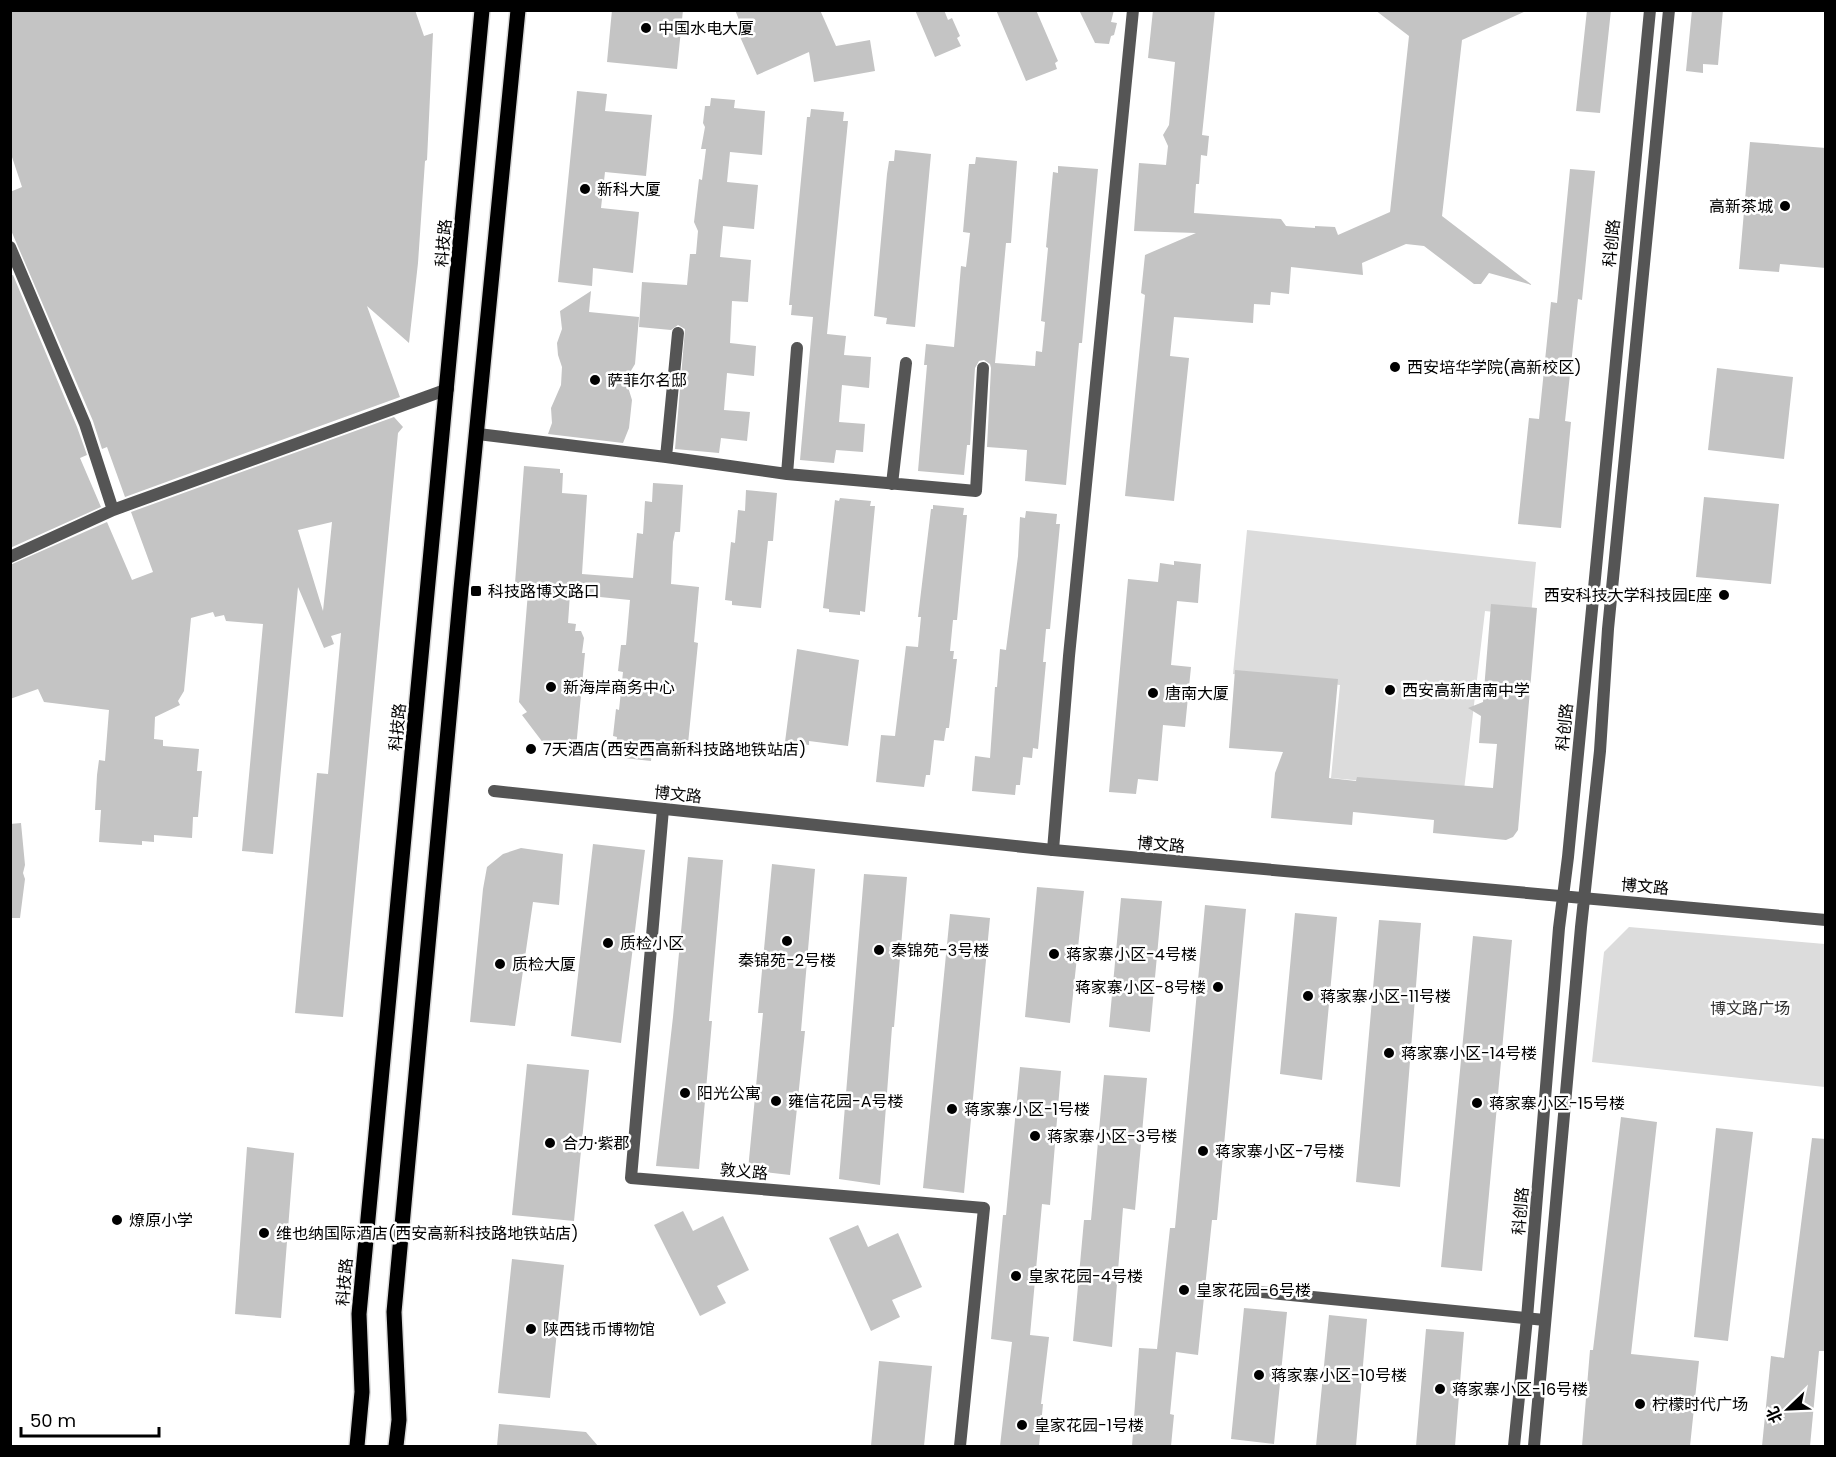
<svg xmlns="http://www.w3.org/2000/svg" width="1836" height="1457" font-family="Poppins,'Noto Sans SC',sans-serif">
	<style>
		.green { fill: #dcdcdc }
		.building { fill: #c4c4c4; fill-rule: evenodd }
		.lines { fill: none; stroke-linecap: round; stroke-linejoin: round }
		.primary-casing { stroke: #dbdbdb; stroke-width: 18 }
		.minor { stroke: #555; stroke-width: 12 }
		.tertiary { stroke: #555; stroke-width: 12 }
		.primary { stroke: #000; stroke-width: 15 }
		.poi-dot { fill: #000; stroke: #fff; stroke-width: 2 }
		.labels { text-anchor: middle; stroke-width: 5; stroke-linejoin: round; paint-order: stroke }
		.poi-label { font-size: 16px; fill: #000; stroke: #fff; text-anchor: start }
		.street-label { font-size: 16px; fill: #000; stroke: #fff }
		.park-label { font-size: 16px; fill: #333; stroke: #fff }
	</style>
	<rect width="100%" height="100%" fill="#fff"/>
	<path class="green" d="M1247 530 1536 562 1531 616 1485 611 1464 790 1331 778 1340 685 1233 674Z
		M1629 927 1825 944V1087L1592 1062 1604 952Z"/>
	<path class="building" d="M10 10H415L424 36 433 33 427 160 425 161 418 263 409 343 367 306 400 397 125 497 107 447 102 449 93 421 10 228V192L22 187 10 151Z
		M612 10H683L677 69 607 62Z
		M735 10H820L836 46 870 40 875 71 814 82 809 52 757 75 737 30 742 27Z
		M915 10H944L948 20 952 18 960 36 957 38 961 46 935 57Z
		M996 10H1036L1058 61 1055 63 1057 69 1026 81Z
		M1079 10H1114L1111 22 1117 23 1114 35 1111 36 1109 44 1095 43Z
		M1153 10H1215L1202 135 1209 136 1207 156 1201 155 1199 184H1196L1194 213 1281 219 1286 226 1315 228V226L1335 227 1338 235 1390 212 1409 36 1375 10H1528L1462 40 1442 216 1532 285 1489 273 1481 284H1474L1424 246 1406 244 1362 263 1363 275 1291 267 1289 294 1271 292 1270 305 1254 304 1253 323 1174 317 1170 356 1189 358 1174 501 1125 496 1145 295 1141 293 1145 255 1196 233 1134 231 1139 163 1166 165 1168 146 1163 135 1169 125 1175 62 1148 58Z
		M1587 10H1611L1600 113 1576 111Z
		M1692 10H1723L1718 65 1703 64V73L1686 71Z
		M577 91 607 94 605 111 652 115 646 176 605 172 601 208 639 212 633 273 593 268 592 286 558 282Z
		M711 98 735 100 734 108 765 111 762 155 730 152 727 182 758 185 754 229 723 226 720 257 751 260 748 302 732 301 730 343 756 346 754 376 727 373 724 410 750 412 747 441 721 438 719 453 675 449 685 329 678 325 671 330 639 327 642 282 687 285 690 254H696L698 231 694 222 699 179 702 180 706 149H701L705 127 703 123 705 106H710Z
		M811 109 844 112 843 121H848L827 334 846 336 844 355 871 357 869 388 842 385 839 422 865 424 863 452 836 450 834 463 800 460 813 317 791 315 792 305H789L807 117H810Z
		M1750 142 1826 148V268L1780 264 1779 272 1739 269Z
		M895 150 931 154 915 327 886 324 887 318 874 316 887 174 889 161H894Z
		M976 157 1017 161 1011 243H1006L995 363 1035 366 1036 351 1042 352 1045 322 1041 321 1048 248 1046 247 1053 172 1058 173V166L1098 169 1082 343H1079L1066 485 1025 481 1027 450 987 447 991 368 990 364 984 360 979 361 975 368 970 445H967L964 475 918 471 927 365H924L926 344 954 347 961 266 966 267 970 233 963 232 969 164H975Z
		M1570 169 1595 171 1582 300 1578 299 1565 421 1571 422 1561 528 1518 524 1529 418 1539 419 1551 302 1557 303Z
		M13 275 77 427 87 455 80 458 101 507 10 548V276Z
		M591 291 589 312 639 317 635 364 629 374 628 387 632 400 629 428 623 443 548 434 552 423 551 408 561 385 562 367 558 355 557 343 562 329 560 311Z
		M1717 368 1793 377 1784 459 1708 450Z
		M394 417 403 427 398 433 343 1017 295 1013 317 773 328 774 341 633 331 636 334 644 324 648 298 587 273 854 242 851 263 624 226 621 224 615 215 617 213 612 191 618 184 691 178 701 180 705 155 717 154 739 163 740V746L199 749 197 771H202L198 817H193L192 838 154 835V842L142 841V845L99 842 101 810H95L97 775 99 760 105 761 109 710 44 702 38 689 10 699V565L107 522 132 580 153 572 131 512ZM332 522 323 611 298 530Z
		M524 466 560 469V473H563L562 493 587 495 582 574 633 578 637 533 643 534 645 501 652 502 653 483 683 485 680 532H675L673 542 671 584 699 587 694 642 698 643 687 754 652 750 651 761 615 757 617 737 613 736 616 709 619 710 623 672 618 671 621 645H626L630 600 570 594 568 623 576 624 575 631H581L584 638 582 653H585L576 748 544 744 522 715 527 712 519 702 528 592 519 591 520 583H515Z
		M746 490 777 493 773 541H768L761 608 732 605V601L725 600 731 542 735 543 738 510 745 511Z
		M1704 497 1779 504 1771 584 1696 577Z
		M840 498 871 501 870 506H875L865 612 860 611V615L829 612V609L823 608 835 500 839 501Z
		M933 505 964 508 963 515H967L957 620H953L950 651H954L953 659H957L949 728H946L944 741 934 740 930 775H926L924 787 876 782 881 735 895 736 906 646 918 647 921 617H918L931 509H933Z
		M1026 511 1057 514 1056 524H1060L1050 629H1046L1043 662H1046L1038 749 1033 748 1032 758 1023 757 1020 785H1016L1015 795 972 791 975 756 990 758 995 687H997L1000 649 1006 650 1018 556 1020 517 1025 518Z
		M1174 561 1201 564 1198 603 1177 601 1171 665 1191 667 1185 727 1163 725 1158 781 1138 779 1136 794 1109 792 1128 579 1158 582 1160 563 1174 565Z
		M1491 604 1537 608 1518 830 1513 837 1506 840 1433 833 1434 820 1353 812 1352 825 1271 818 1275 773 1283 752 1229 748 1235 670 1338 679 1329 778 1356 781 1357 777 1493 788 1497 744 1479 743 1481 716 1468 708 1483 702Z
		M797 649 859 660 848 746 809 741V745L785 742Z
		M21 823 25 865 23 873 25 879 20 918H10V824Z
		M593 844 645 850 621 1043 571 1036Z
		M521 848 563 854 559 905 533 902 515 1026 470 1022 483 889 487 867 503 854Z
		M688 857 723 860 709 1021H712L699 1169 656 1166 673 1017Z
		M772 864 815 869 801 1031H805L790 1175 748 1170 763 1013H758Z
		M864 874 907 877 894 1027H892L880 1185 839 1179Z
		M1037 887 1084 891 1070 1023 1025 1017Z
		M1121 898 1162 901 1150 1032 1109 1027Z
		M1205 905 1246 909 1217 1220H1212L1198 1355 1176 1352 1170 1414 1174 1415 1171 1446H1132L1139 1348 1157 1349 1170 1228H1175Z
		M1295 913 1337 917 1322 1080 1280 1074Z
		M950 914 990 918 964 1193 923 1188Z
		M1379 920 1421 923 1400 1187 1356 1182Z
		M1473 936 1512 940 1482 1271 1441 1267Z
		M527 1064 589 1070 574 1221 512 1215Z
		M1020 1067 1061 1071 1050 1205 1042 1204 1030 1335 1049 1337 1041 1404H1043L1039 1446H1000L1012 1342 991 1339 1003 1215H1006Z
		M1104 1075 1147 1078 1135 1210 1123 1208 1112 1347 1073 1341 1084 1220H1091Z
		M1621 1117 1657 1122 1631 1354 1699 1361 1690 1446H1582L1590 1350H1593Z
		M1716 1128 1753 1132 1728 1341 1694 1337Z
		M1812 1138 1826 1139V1351H1819L1810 1446H1762L1771 1356 1784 1358Z
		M247 1147 294 1153 281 1318 235 1314Z
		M683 1211 693 1231 723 1216 749 1270 717 1286 726 1303 700 1316 654 1225Z
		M858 1225 868 1247 898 1233 922 1287 892 1300 900 1317 871 1331 829 1238Z
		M512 1259 564 1265 550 1398 498 1393Z
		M1244 1308 1287 1312 1274 1444 1231 1439Z
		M1329 1315 1367 1319 1356 1446H1316Z
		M1426 1329 1464 1332 1455 1446H1416Z
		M879 1361 932 1366 924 1446H871Z
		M499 1424 586 1432 598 1446H497Z"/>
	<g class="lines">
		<g class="primary-casing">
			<path id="primary" d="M357 1446 362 1392 359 1314 482 10
				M396 1446 399 1420 394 1312 461 589 518 10"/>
		</g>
		<path class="minor" d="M10 247 85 424 113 510
			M478 434 666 457 787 474 976 491 983 368
			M666 457 678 333
			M787 474 797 348
			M892 484 906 363
			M10 557 113 510 448 389
			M663 809 631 1178 984 1208 960 1446
			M1053 850 1069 656 1133 10
			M1231 1289 1545 1320"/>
		<path class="tertiary" d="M494 791 1053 850 1826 920
			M1514 1446 1527 1318 1559 928 1568 857 1650 10
			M1534 1446 1581 927 1600 751 1608 629 1669 10"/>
		<use href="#primary" class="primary"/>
	</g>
	<g class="poi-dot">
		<circle cx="646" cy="28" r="6"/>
		<circle cx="585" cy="189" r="6"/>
		<circle cx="1785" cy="206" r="6"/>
		<circle cx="1395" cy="367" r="6"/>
		<circle cx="595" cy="380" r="6"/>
		<rect x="470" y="585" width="12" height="12" rx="3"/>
		<circle cx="1724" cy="595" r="6"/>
		<circle cx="551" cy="687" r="6"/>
		<circle cx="1390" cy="690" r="6"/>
		<circle cx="1153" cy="693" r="6"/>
		<circle cx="531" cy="749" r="6"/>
		<circle cx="787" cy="941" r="6"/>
		<circle cx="608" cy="943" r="6"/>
		<circle cx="879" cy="950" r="6"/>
		<circle cx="1054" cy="954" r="6"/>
		<circle cx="500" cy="964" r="6"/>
		<circle cx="1218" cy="987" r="6"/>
		<circle cx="1308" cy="996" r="6"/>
		<circle cx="1389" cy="1053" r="6"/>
		<circle cx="685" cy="1093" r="6"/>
		<circle cx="776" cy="1101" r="6"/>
		<circle cx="1477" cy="1103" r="6"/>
		<circle cx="952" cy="1109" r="6"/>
		<circle cx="1035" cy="1136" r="6"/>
		<circle cx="550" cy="1143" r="6"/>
		<circle cx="1203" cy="1151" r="6"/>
		<circle cx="117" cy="1220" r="6"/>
		<circle cx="264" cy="1233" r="6"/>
		<circle cx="1016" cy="1276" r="6"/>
		<circle cx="1184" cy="1290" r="6"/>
		<circle cx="531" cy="1329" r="6"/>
		<circle cx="1259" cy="1375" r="6"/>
		<circle cx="1440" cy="1389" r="6"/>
		<circle cx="1640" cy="1404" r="6"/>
		<circle cx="1022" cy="1425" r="6"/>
	</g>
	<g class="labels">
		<g class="poi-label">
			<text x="658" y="34">中国水电大厦</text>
			<text x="597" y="195">新科大厦</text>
			<text x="1773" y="212" text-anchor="end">高新茶城</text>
			<text x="1407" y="373">西安培华学院(高新校区)</text>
			<text x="607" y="386">萨菲尔名邸</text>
			<text x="488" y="597">科技路博文路口</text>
			<text x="1712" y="601" text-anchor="end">西安科技大学科技园E座</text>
			<text x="563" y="693">新海岸商务中心</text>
			<text x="1402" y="696">西安高新唐南中学</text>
			<text x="1165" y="699">唐南大厦</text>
			<text x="543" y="755">7天酒店(西安西高新科技路地铁站店)</text>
			<text x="620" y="949">质检小区</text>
			<text x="891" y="956">秦锦苑-3号楼</text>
			<text x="1066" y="960">蒋家寨小区-4号楼</text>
			<text x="787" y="966" text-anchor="middle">秦锦苑-2号楼</text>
			<text x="512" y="970">质检大厦</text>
			<text x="1206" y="993" text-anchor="end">蒋家寨小区-8号楼</text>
			<text x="1320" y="1002">蒋家寨小区-11号楼</text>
			<text x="1401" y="1059">蒋家寨小区-14号楼</text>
			<text x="697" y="1099">阳光公寓</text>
			<text x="788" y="1107">雍信花园-A号楼</text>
			<text x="1489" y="1109">蒋家寨小区-15号楼</text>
			<text x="964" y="1115">蒋家寨小区-1号楼</text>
			<text x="1047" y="1142">蒋家寨小区-3号楼</text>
			<text x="562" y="1149">合力·紫郡</text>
			<text x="1215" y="1157">蒋家寨小区-7号楼</text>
			<text x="129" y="1226">燎原小学</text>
			<text x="276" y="1239">维也纳国际酒店(西安高新科技路地铁站店)</text>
			<text x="1028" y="1282">皇家花园-4号楼</text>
			<text x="1196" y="1296">皇家花园-6号楼</text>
			<text x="543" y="1335">陕西钱币博物馆</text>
			<text x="1271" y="1381">蒋家寨小区-10号楼</text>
			<text x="1452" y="1395">蒋家寨小区-16号楼</text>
			<text x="1652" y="1410">柠檬时代广场</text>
			<text x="1034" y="1431">皇家花园-1号楼</text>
		</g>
		<g class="street-label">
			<text transform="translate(443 243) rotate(-85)" y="6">科技路</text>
			<text transform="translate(1611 243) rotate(-84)" y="6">科创路</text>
			<text transform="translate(397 727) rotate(-84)" y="6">科技路</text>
			<text transform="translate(1564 727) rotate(-84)" y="6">科创路</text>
			<text transform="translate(678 794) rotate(6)" y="6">博文路</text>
			<text transform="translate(1161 844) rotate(5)" y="6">博文路</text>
			<text transform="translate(1645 886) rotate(5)" y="6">博文路</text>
			<text transform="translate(744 1171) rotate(5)" y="6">敦义路</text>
			<text transform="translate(1520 1211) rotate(-85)" y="6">科创路</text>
			<text transform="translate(344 1282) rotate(-85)" y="6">科技路</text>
		</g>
		<g class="park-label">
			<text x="1750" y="1014">博文路广场</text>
		</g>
	</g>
	<rect width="1836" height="1457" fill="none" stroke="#000000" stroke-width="24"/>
	<g transform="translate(1788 1409) rotate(247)" stroke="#ffffff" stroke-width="4.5" paint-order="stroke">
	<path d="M0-4.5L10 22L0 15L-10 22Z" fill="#000000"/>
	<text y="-9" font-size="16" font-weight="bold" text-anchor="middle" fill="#000000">北</text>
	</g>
	<path d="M21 1427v9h138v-9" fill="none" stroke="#000000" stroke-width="3"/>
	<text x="30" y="1427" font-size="18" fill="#000000" stroke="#ffffff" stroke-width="4.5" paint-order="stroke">50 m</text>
</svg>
